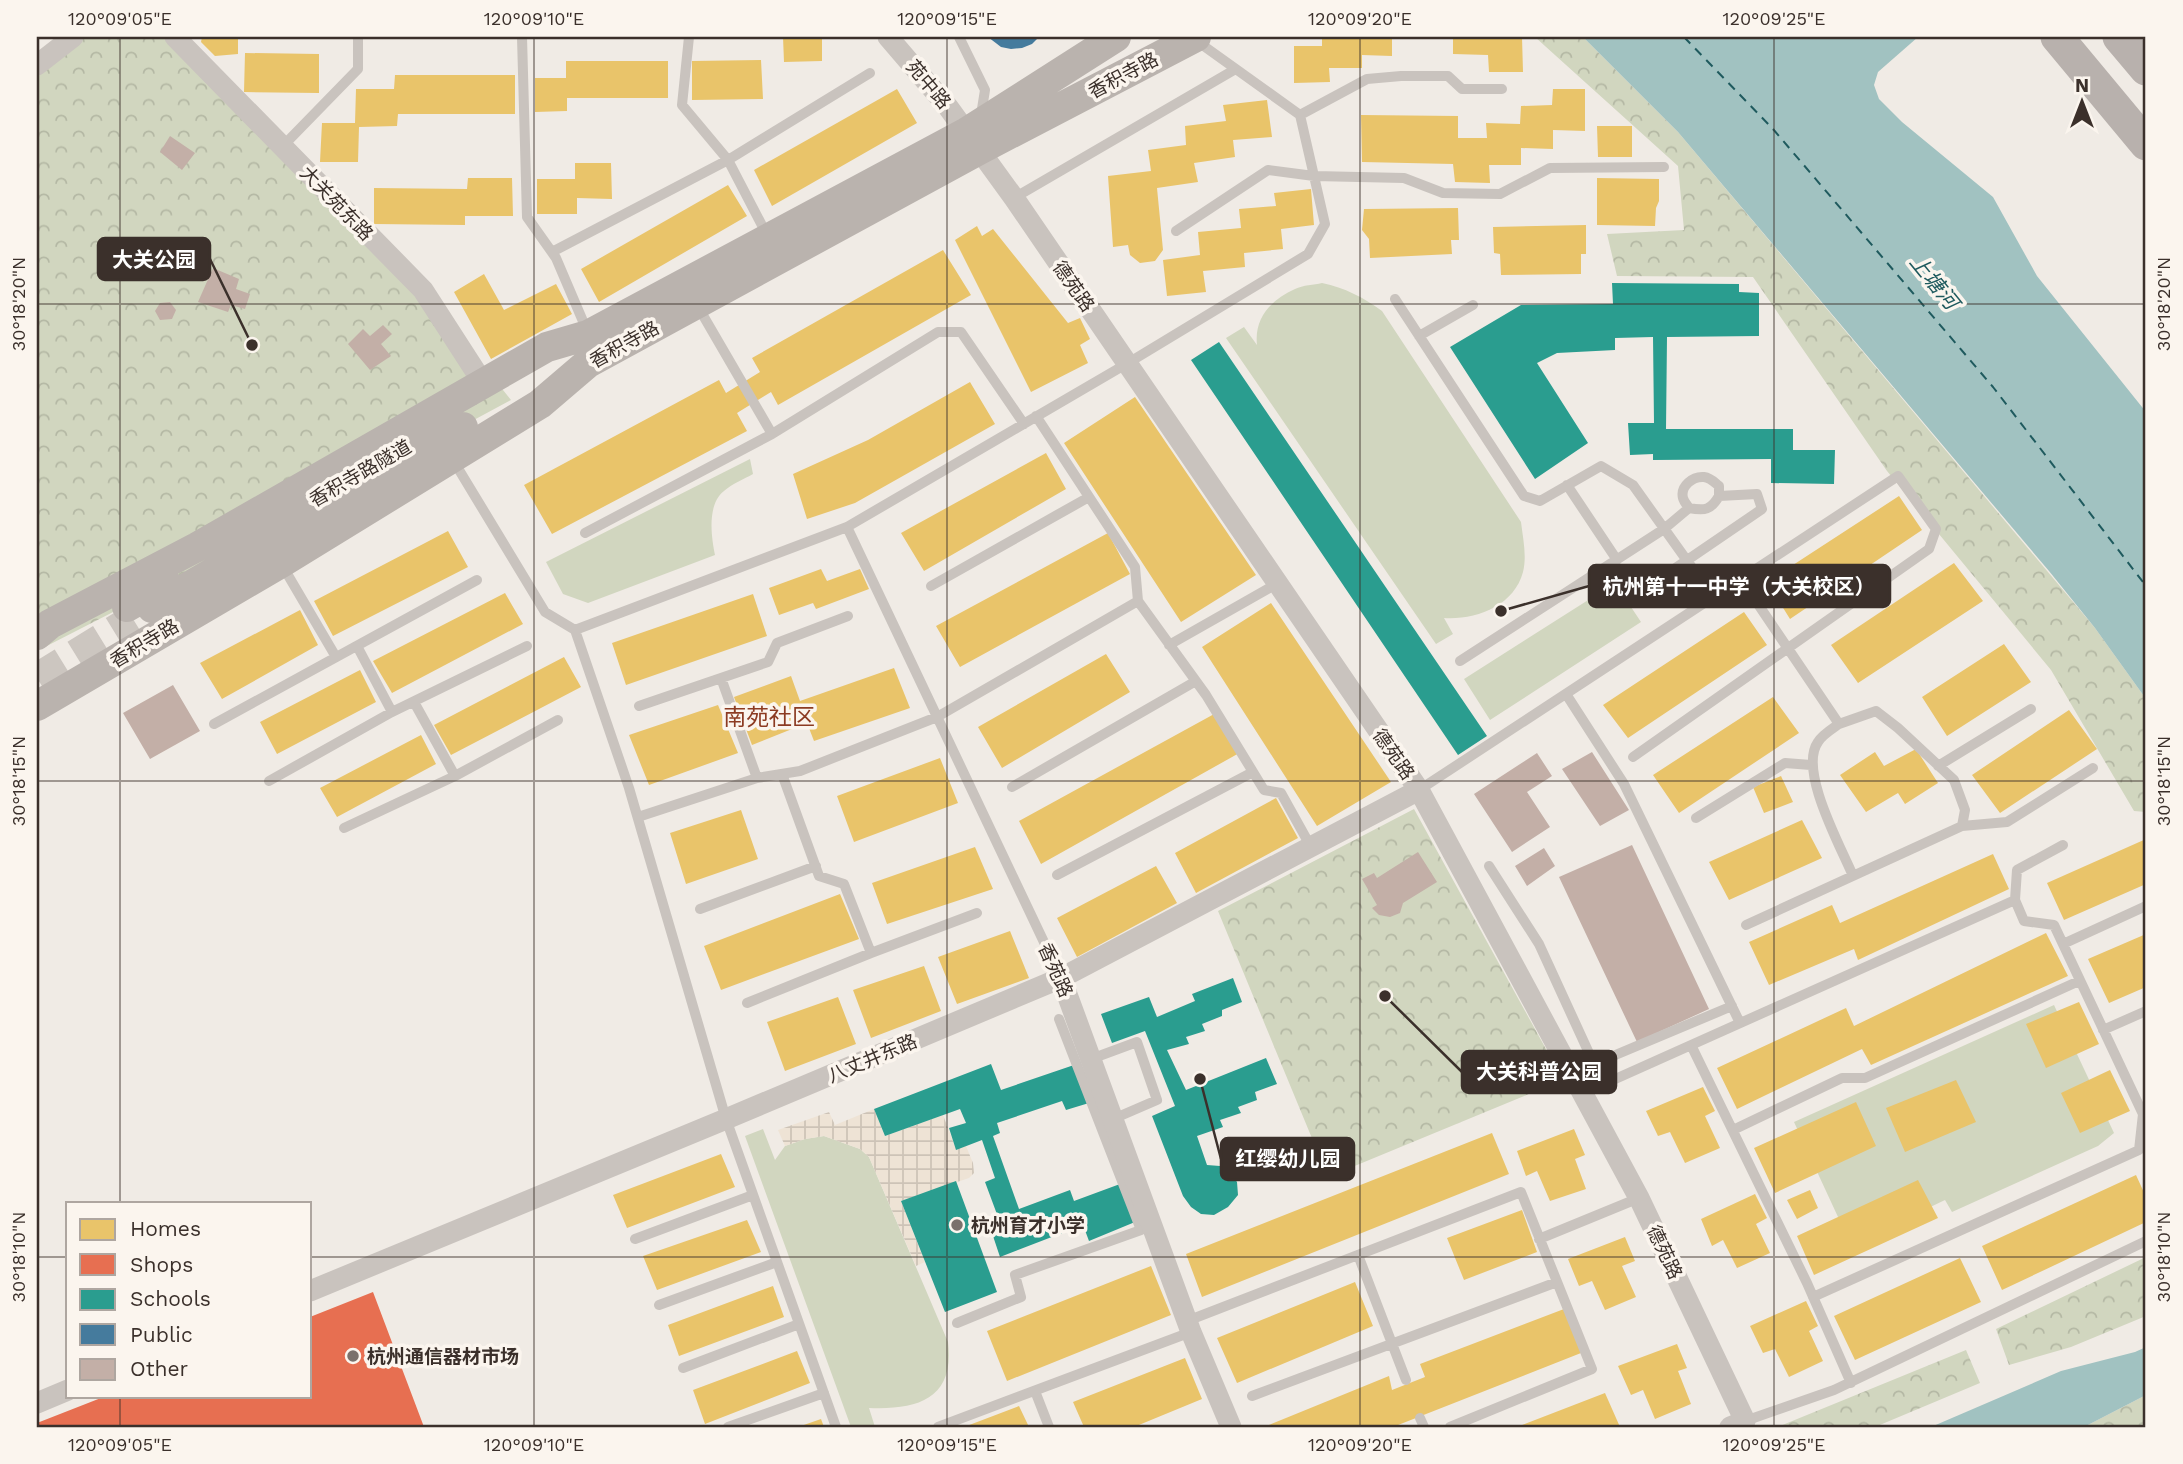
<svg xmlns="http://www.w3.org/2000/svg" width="2183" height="1464" font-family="'Work Sans','Noto Sans SC',sans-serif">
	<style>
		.grass { fill: #d1d6bf }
		.forest { fill: url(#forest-crowns) }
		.plaza { fill: url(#plaza-grid) }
		.water { fill: #a1c2c1 }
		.homes { fill: #e9c46a }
		.shops { fill: #e76f51 }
		.schools { fill: #2a9d8f }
		.public { fill: #457b9d }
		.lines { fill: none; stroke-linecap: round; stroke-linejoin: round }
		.ferry { stroke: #1f5a5e; stroke-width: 2; stroke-dasharray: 9 7; stroke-linecap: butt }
		.building { fill: #c3afa7 }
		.secondary-tunnel { stroke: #ccc6c0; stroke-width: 30; stroke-dasharray: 30 15; stroke-linecap: butt }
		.service { stroke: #c9c3be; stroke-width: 10 }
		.minor { stroke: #c9c3be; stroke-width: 21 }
		.secondary { stroke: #bab3ae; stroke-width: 30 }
		.primary { stroke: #b8b1ad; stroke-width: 33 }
		.ticks { fill: none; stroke: #3b302b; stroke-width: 2; stroke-opacity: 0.45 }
		.poi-dot { fill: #7a716c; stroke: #fbf5ee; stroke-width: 2.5 }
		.labels { text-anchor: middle; stroke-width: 7; stroke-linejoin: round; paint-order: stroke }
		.street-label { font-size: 19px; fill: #3b302b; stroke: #fbf5ee }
		.poi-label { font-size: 19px; font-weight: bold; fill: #3b302b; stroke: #fbf5ee; text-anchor: start }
		.water-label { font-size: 21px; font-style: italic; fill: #1f5a5e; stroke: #fbf5ee }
		.quarter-label { font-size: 23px; fill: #8c3b22; stroke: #fbf5ee }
		.leader { fill: none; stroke: #3b302b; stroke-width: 2.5 }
		.callout-dot { fill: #3b302b; stroke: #fbf5ee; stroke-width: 2.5 }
		.callout { fill: #3b302b; stroke: #3b302b; stroke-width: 2.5 }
		.callout-label { font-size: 21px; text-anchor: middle; font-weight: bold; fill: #fff }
		.neatline { fill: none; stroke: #3b302b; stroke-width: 2.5 }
		.ticks-label { font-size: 18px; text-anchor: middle; fill: #3b302b }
	</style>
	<defs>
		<pattern id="forest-crowns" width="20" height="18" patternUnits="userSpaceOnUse" patternTransform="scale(1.75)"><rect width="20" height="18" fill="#d1d6bf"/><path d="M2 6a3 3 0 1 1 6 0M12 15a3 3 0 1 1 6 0" fill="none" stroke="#b4b8a4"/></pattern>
		<pattern id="plaza-grid" width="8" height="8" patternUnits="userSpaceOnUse" patternTransform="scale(1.75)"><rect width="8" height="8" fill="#eee3d5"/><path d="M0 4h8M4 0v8" fill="none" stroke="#cdc3b7"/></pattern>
	</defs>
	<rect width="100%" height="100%" fill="#f0ebe5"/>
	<path class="grass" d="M1322 283C1345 288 1363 297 1382 311L1521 522C1523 539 1527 556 1523 572 1514 606 1476 620 1444 618L1453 634 1436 644 1226 338 1244 327 1257 345C1254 318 1271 300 1295 289 1303 285 1314 285 1322 283Z
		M750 459 753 474C744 479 732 484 724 491 707 504 711 536 715 555L588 603 563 594 546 562Z
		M1615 583 1641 622 1490 720 1464 679Z
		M2054 1005 2114 1133 2098 1146 1952 1212 1945 1200 1851 1245 1794 1122Z
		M763 1129 775 1160 785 1146 805 1139 824 1136 860 1149 869 1157 948 1342C955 1399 918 1410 869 1408L875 1427H851L745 1136Z"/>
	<path class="forest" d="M73 37H175L423 290 511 400 203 566 37 651V65Z
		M1535 37H1583L1678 132 2095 628 2146 699V812L2134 811 2051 670 1887 471 1753 277 1617 276 1607 234 1684 230 1678 166Z
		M1414 809 1563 1080 1328 1177 1218 911Z
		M2146 1257V1316L2071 1347 2009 1365 1996 1329Z
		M1966 1350 1980 1383 1875 1427 1780 1426Z
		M2146 1395V1427H2084Z"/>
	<path class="plaza" d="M874 1109 885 1136 943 1115 956 1149 966 1146 973 1163 974 1173 969 1178 901 1201 925 1262 916 1266 869 1157 860 1149 824 1136 805 1139 785 1146 778 1130 829 1112 835 1125Z"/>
	<path class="water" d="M1583 37H1918L1878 72 1874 85 1879 99 1902 122 1993 197 2037 276 2146 412V699L2095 628 2049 571 1678 132Z
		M2146 1347V1395L2084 1427H1931L2061 1371 2135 1352Z"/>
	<path class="homes" d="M202 37H238V54L215 56 201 42Z
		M783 37H822V61L784 62Z
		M1322 37H1392V56L1362 55V68H1329L1330 82 1294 83V46H1322Z
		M1453 37H1522L1523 72H1489L1488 55 1453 54Z
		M245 53 319 54V93L244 92Z
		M761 60 763 99 692 100V61Z
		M566 61H668V98H567V111L535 112V78H566Z
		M395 75H515V114H398L397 126 359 127 358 162H320L322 123H355L356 89H394Z
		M897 89 917 123 772 206 754 170Z
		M1553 89H1585V131L1553 130V149L1521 148V165H1489L1490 183 1455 182 1453 164 1362 162 1361 115 1458 116V138H1487L1486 123 1520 124 1521 106 1552 105Z
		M1267 100 1272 137 1233 140 1235 157 1194 163 1198 182 1157 188 1163 250 1155 261 1140 263 1130 255 1128 245 1113 247 1108 176 1151 171 1148 150 1186 145 1185 126 1226 121 1223 105Z
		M1597 126H1632V157H1598Z
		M575 163H611L612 199 577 198V214H537V179H575Z
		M468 178H512L513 216H465V225L374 224V188L467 189Z
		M1597 178 1659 179V201L1656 208 1655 226 1597 225Z
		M728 185 747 216 599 302 581 269Z
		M1311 189 1314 225 1281 229 1283 249 1244 253 1245 267 1203 271 1206 292 1167 296 1163 260 1200 255 1198 232 1241 228 1239 209 1276 206 1274 193Z
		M1458 208 1459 240H1451L1452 254 1370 258 1369 239 1362 230 1364 209Z
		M1586 225V254H1581V274L1501 275 1500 254 1494 253 1493 227Z
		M977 226 982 236 993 229 1068 323 1080 318 1090 339 1080 345 1088 363 1031 392 955 240Z
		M943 250 971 295 778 405 771 392 737 413 747 431 552 534 524 485 719 380 726 393 760 372 752 358Z
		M484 274 504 310 556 284 572 314 491 359 454 292Z
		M970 382 995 424 855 503 807 519 793 474 868 440Z
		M1135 397 1256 575 1181 622 1064 443Z
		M1046 453 1066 489 924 571 901 533Z
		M1899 496 1922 530 1790 619 1767 582Z
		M448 531 468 567 333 636 314 601Z
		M1108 533 1130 574 960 667 936 626Z
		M1954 563 1983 601 1858 683 1831 645Z
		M821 569 827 581 860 569 869 589 816 609 813 603 779 615 769 588Z
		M505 593 523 624 392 693 373 661Z
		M753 594 767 636 626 685 612 643Z
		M1271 603 1391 782 1317 826 1202 647Z
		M300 610 318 645 222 699 200 663Z
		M1744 612 1767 645 1628 738 1603 705Z
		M2004 644 2031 682 1947 736 1922 697Z
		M1106 654 1130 692 1002 768 978 727Z
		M564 657 581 687 451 755 434 725Z
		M894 668 910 708 814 741 807 723 752 745 734 697 791 676 800 701Z
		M360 670 376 702 277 754 260 722Z
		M1773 697 1799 733 1679 813 1653 775Z
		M718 705 738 753 649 785 629 735Z
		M2069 710 2097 749 2000 813 1972 775Z
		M1216 713 1241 752 1041 864 1019 821Z
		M421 735 436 764 337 817 320 788Z
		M1916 749 1938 783 1905 804 1898 793 1866 812 1840 775 1875 752 1884 766Z
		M940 758 958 803 854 842 837 796Z
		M1781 776 1793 802 1764 813 1753 787Z
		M1276 798 1298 838 1196 893 1175 853Z
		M741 810 758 859 686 884 670 833Z
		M1802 820 1822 858 1729 900 1709 862Z
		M2146 839V884L2064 920 2047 883Z
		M975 847 993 889 887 924 872 883Z
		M1993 854 2009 889 1858 960 1854 949 1769 985 1749 942 1832 905 1840 923Z
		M1156 866 1177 903 1077 957 1057 918Z
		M840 894 859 939 721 990 704 946Z
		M1010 931 1029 978 957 1004 938 957Z
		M2046 933 2068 976 1871 1065 1862 1049 1737 1109 1717 1068 1846 1008 1854 1026Z
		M2146 934V987L2109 1003 2088 959Z
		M924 966 941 1011 871 1038 853 990Z
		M838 997 856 1044 785 1071 767 1022Z
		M2079 1002 2099 1044 2046 1068 2026 1024Z
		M2110 1070 2130 1111 2080 1133 2061 1093Z
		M1956 1080 1976 1122 1905 1152 1886 1108Z
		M1703 1087 1715 1111 1705 1116 1720 1148 1685 1163 1670 1132 1658 1136 1646 1111Z
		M1856 1102 1876 1146 1775 1193 1754 1148Z
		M1574 1129 1585 1155 1575 1159 1586 1189 1550 1201 1537 1171 1526 1176 1517 1151Z
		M1492 1133 1509 1174 1202 1297 1186 1254Z
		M721 1154 735 1187 627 1228 613 1195Z
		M2136 1175 2146 1197V1222L2002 1290 1982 1246Z
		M1918 1180 1938 1218 1814 1275 1797 1236Z
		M1810 1190 1818 1208 1797 1219 1787 1200Z
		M1755 1194 1767 1218 1756 1224 1770 1253 1737 1268 1723 1240 1712 1246 1701 1219Z
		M1522 1210 1537 1252 1464 1280 1447 1238Z
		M747 1220 761 1252 657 1290 643 1256Z
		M1625 1237 1635 1261 1622 1266 1636 1297 1605 1310 1592 1281 1579 1286 1568 1259Z
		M1960 1258 1981 1302 1855 1360 1834 1316Z
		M1151 1266 1171 1315 1007 1381 987 1331Z
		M1355 1282 1373 1326 1237 1383 1217 1338Z
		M773 1286 784 1317 679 1356 668 1325Z
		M1806 1301 1818 1326 1809 1331 1823 1361 1789 1377 1775 1349 1763 1353 1750 1326Z
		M1564 1309 1581 1353 1393 1427H1264L1389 1376 1392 1390 1425 1377 1420 1364Z
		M1677 1344 1687 1368 1678 1371 1691 1404 1655 1419 1643 1390 1631 1395 1618 1366Z
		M797 1351 810 1383 705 1424 693 1390Z
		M1185 1358 1202 1399 1134 1427H1084L1073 1402Z
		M1605 1393 1620 1427H1517Z
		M1019 1406 1029 1427H964Z
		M821 1419 824 1427H798Z"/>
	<path class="shops" d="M373 1292 424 1427H37V1423L106 1396H310V1317Z"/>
	<path class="schools" d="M1612 283 1739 284V292L1759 293V336L1667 337 1666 429H1793V450H1835L1834 484 1771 483V459L1653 460V454L1630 455 1628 423H1654L1653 337 1615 338V350L1557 353 1537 363 1588 443 1535 479 1450 347 1521 305 1613 304Z
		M1219 342 1487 736 1458 755 1191 360Z
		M1233 978 1242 1002 1222 1010V1016L1202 1024 1205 1031 1186 1037 1189 1044 1167 1050 1186 1090 1266 1058 1277 1084 1255 1092 1257 1100 1238 1107 1241 1113 1220 1120 1223 1127 1197 1136 1207 1165 1220 1166 1227 1170 1237 1182 1238 1195 1228 1207 1214 1215 1201 1214 1191 1207 1183 1196 1152 1116 1175 1106 1145 1031 1112 1043 1101 1014 1149 997 1157 1017 1195 1001 1192 994Z
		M991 1064 1001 1090 1074 1065 1089 1103 1066 1110 1062 1101 997 1123 1000 1133 993 1136 1019 1209 1070 1190 1074 1201 1120 1184 1135 1222 1089 1241 1083 1225 1000 1257 988 1221 998 1217 985 1182 995 1178 982 1140 956 1150 949 1128 966 1123 960 1109 885 1136 874 1109Z
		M956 1181 997 1292 945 1312 901 1201Z"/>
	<path class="public" d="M988 37H1039L1032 44 1022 48 1011 49 1001 47Z"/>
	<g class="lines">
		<path class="ferry" d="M1684 37 1773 129 1993 387 2146 586"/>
	</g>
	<path class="building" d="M170 136 195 153 182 170 160 152Z
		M213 268 239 279 236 289 250 294 245 309 231 305 228 312 198 302Z
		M170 302 176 310 172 319 160 320 155 311 160 303Z
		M383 325 392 334 381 344 391 356 370 370 348 344 363 329 370 336Z
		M173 685 200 731 150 759 123 713Z
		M1592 752 1629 810 1600 826 1562 769Z
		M1537 753 1552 776 1527 792 1550 827 1512 852 1474 794Z
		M1632 845 1709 1009 1637 1042 1559 877Z
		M1544 848 1555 866 1527 886 1515 866Z
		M1418 852 1437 882 1403 903 1400 913 1390 917 1379 915 1372 908 1377 905 1362 879 1374 873 1377 878Z"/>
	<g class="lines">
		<path class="secondary-tunnel" d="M37 678 133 619"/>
		<path class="service" d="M522 37 527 217 556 258 588 333
			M689 37 682 105 728 160 768 237
			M959 37 985 90 981 115
			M1300 115 1367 79 1401 76H1448L1462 89H1502
			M282 147 358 69V37
			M1014 198 1234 70
			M1176 231 1268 170 1314 176 1404 178 1443 193 1500 194 1550 168 1664 167
			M552 252 728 160 870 73
			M1395 299 1524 496 1540 501 1601 466 1633 485 1713 597
			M697 305 772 434
			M1419 336 1473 305
			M1036 416 1135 567 1138 601 1206 695 1264 790 1281 793 1311 847
			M453 460 545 612 575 630 629 788 726 1119 836 1427
			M1567 485 1617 560
			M1689 508C1687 505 1684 502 1683 498 1680 486 1693 476 1704 477 1711 478 1714 482 1719 486V496
			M847 527 1061 978
			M585 533 772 434 938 332H961L1024 424
			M282 565 336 657
			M1741 579 1839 724 1876 711 1898 728 1954 780 1965 810 1962 826 1746 925
			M931 586 1089 497
			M575 630 847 527 1128 363 1308 254 1325 224 1300 115 1194 39
			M1169 645 1278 583
			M357 646 392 712
			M1460 661 1664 529 1689 508C1705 511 1711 510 1719 496L1757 494 1762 509 1661 578
			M721 678 757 778
			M1566 694 1624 784 1740 1023
			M414 702 455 776 558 720
			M639 706 768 662 777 643 848 616
			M214 724 477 580
			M1839 724C1832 729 1822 735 1818 742 1798 770 1841 847 1853 876
			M1938 766 2031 709
			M782 774 819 876 844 884 871 953
			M269 781 392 712 527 646
			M1012 787 1196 681
			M1419 790 1898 476 1936 529 1929 549 1633 757
			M638 817 757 778 800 771 937 717 1138 601
			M1696 818 1785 763 1811 765
			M1962 826 2007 822 2093 768
			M344 828 455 776
			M1489 866 1539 944 1594 1064 1732 1006
			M1057 875 1253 772
			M700 909 816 866
			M2063 944 2146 906
			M747 1003 871 953 977 913
			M2103 1030 2146 1011
			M1691 1045 1807 1283 1851 1383
			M1091 1059 1137 1042 1157 1100 1113 1119
			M1584 1093 2015 900 2017 870 2063 845
			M1733 1130 1842 1078H1865L2079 981
			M635 1239 753 1195
			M1539 1239 1639 1198
			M1358 1255 1406 1380
			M1813 1297 2139 1150 2143 1114 2054 925 2024 921 2015 900
			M659 1305 777 1262
			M1187 1321 1521 1192 1592 1369 1450 1427
			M957 1323 1021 1297 1015 1275 1141 1230 1059 1019
			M683 1368 799 1324
			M1035 1391 1049 1427
			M1252 1396 1557 1282
			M1420 1418 1424 1427
			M1745 1421 1834 1390 2146 1241
			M728 1427 824 1393
			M938 1427 1191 1332"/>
		<path class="minor" d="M175 37 423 290 483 383
			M888 37 948 107 1014 198 1419 790 1639 1198 1745 1421 1730 1427
			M37 65 73 37
			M1061 978 1191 1332 1231 1427
			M310 1291 726 1119 1061 978 1419 790
			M37 1403 68 1390"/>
		<path class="secondary" d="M127 607 167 584
			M152 608 463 427
			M37 635 50 624 197 547 547 347 588 335 967 132 1116 37
			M37 706 281 563 540 404 588 363 979 150 1196 37"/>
		<path class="primary" d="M2057 37 2146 144
			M2119 37 2146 69"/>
	</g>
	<path class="ticks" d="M120 37V1203M534 37V1427M947 37V1427M1360 37V1427M1774 37V1427M37 304H2146M37 781H2146M37 1257H68M310 1257H2146M120 1396V1427"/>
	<g class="poi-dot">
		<circle cx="957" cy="1225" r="7"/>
		<circle cx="353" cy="1356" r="7"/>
	</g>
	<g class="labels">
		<g class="street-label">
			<text transform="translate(1123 75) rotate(-28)" y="7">香积寺路</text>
			<text transform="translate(929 84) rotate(50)" y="7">苑中路</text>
			<text transform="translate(337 203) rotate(46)" y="7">大关苑东路</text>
			<text transform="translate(1074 286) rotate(55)" y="7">德苑路</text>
			<text transform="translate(624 344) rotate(-29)" y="7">香积寺路</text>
			<text transform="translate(360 473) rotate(-30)" y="7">香积寺路隧道</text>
			<text transform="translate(144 643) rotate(-31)" y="7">香积寺路</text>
			<text transform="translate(1394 754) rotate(55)" y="7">德苑路</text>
			<text transform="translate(1056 970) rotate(66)" y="7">香苑路</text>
			<text transform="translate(872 1058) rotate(-23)" y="7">八丈井东路</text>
			<text transform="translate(1665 1252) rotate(65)" y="7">德苑路</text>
		</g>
		<g class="poi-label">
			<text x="971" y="1232">杭州育才小学</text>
			<text x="367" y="1363">杭州通信器材市场</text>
		</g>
		<g class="water-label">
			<text transform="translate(1934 282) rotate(51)" y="7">上塘河</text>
		</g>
		<g class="quarter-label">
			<text x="769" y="725">南苑社区</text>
		</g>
	</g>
	<path class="leader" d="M252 345L210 259M1501 611L1589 586M1385 996L1462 1072M1200 1079L1221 1159"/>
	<g class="callout-dot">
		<circle cx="252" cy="345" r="7"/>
		<circle cx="1501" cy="611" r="7"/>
		<circle cx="1385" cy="996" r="7"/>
		<circle cx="1200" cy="1079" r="7"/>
	</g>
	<g class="callout">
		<rect x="98" y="238" width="112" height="42" rx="7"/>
		<rect x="1589" y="565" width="301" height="42" rx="7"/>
		<rect x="1462" y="1051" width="154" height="42" rx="7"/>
		<rect x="1221" y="1138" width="133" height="42" rx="7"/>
	</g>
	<g class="callout-label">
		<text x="154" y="267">大关公园</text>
		<text x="1739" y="594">杭州第十一中学（大关校区）</text>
		<text x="1539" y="1079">大关科普公园</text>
		<text x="1288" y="1166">红缨幼儿园</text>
	</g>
	<rect width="2183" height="1464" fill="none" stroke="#fbf5ee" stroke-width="77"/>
	<rect x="66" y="1202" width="245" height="196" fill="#fbf5ee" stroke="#aea6a0" stroke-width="2"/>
	<rect x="80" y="1219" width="35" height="21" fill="#e9c46a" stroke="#aea6a0" stroke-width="2"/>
	<text x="130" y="1236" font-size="21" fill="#3b302b">Homes</text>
	<rect x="80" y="1254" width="35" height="21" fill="#e76f51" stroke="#aea6a0" stroke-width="2"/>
	<text x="130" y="1272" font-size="21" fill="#3b302b">Shops</text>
	<rect x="80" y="1289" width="35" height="21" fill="#2a9d8f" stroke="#aea6a0" stroke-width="2"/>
	<text x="130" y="1306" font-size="21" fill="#3b302b">Schools</text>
	<rect x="80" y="1324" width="35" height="21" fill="#457b9d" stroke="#aea6a0" stroke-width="2"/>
	<text x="130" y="1342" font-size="21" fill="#3b302b">Public</text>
	<rect x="80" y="1359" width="35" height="21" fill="#c3afa7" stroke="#aea6a0" stroke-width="2"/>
	<text x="130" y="1376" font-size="21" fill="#3b302b">Other</text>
	<g transform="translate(2082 102)" stroke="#fbf5ee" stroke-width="5" paint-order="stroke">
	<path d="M0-5L12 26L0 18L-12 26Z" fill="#3b302b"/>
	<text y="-10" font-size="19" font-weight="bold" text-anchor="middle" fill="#3b302b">N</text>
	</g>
	<rect x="38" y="38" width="2106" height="1388" class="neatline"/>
	<g class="ticks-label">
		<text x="120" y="25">120°09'05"E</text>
		<text x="534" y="25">120°09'10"E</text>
		<text x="947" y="25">120°09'15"E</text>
		<text x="1360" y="25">120°09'20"E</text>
		<text x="1774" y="25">120°09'25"E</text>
		<text transform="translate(19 304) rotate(-90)" y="6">30°18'20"N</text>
		<text transform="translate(2164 304) rotate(-90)" y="6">30°18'20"N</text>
		<text transform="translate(19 781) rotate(-90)" y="6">30°18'15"N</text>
		<text transform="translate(2164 781) rotate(-90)" y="6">30°18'15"N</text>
		<text transform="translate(19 1257) rotate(-90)" y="6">30°18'10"N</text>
		<text transform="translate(2164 1257) rotate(-90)" y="6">30°18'10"N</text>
		<text x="120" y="1451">120°09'05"E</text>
		<text x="534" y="1451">120°09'10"E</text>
		<text x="947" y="1451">120°09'15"E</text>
		<text x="1360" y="1451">120°09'20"E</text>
		<text x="1774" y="1451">120°09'25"E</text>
	</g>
</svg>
